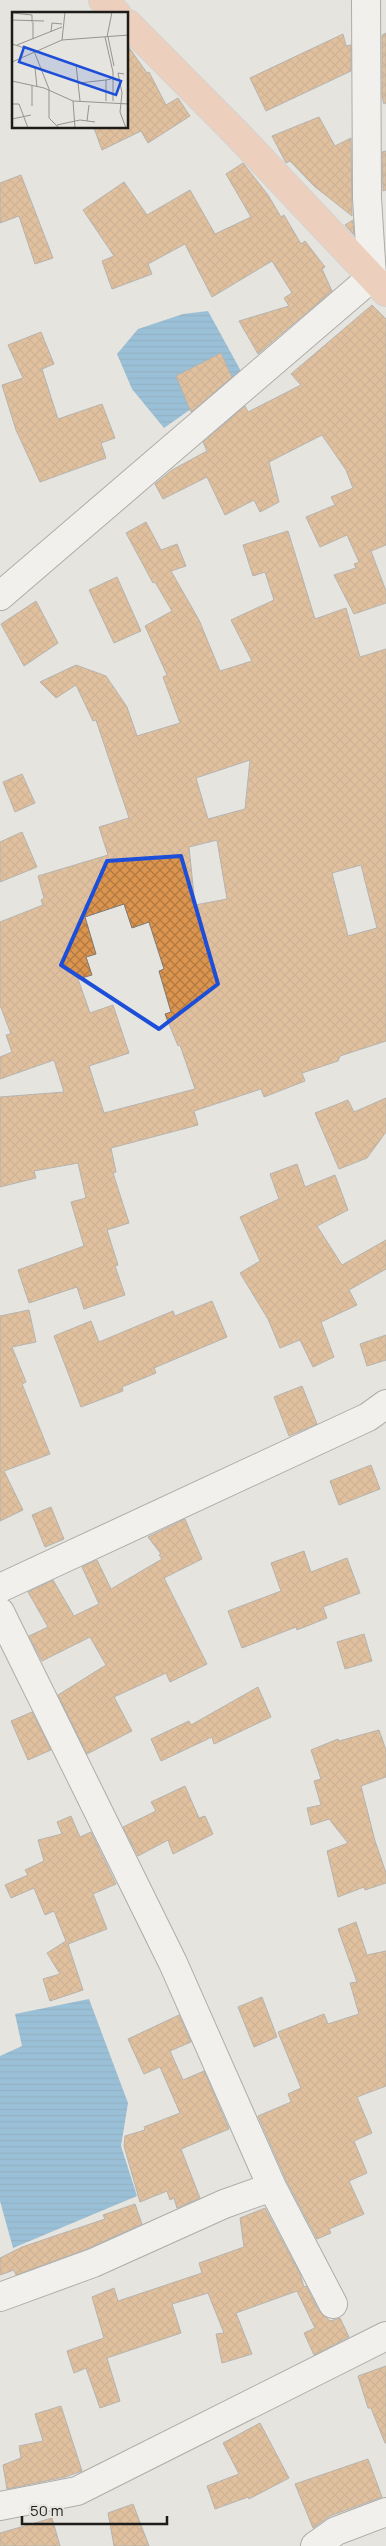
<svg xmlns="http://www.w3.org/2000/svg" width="386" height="2546" font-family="Manrope,sans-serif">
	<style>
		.water { fill: url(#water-rules) }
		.building { fill: url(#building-cross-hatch); stroke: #7c7875; fill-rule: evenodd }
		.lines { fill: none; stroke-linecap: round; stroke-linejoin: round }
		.minor-casing { stroke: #6c6a66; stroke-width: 30 }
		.major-casing { stroke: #c0bfbf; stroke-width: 30 }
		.minor { stroke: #fff; stroke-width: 28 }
		.major { stroke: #f6b696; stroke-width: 28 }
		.marked { fill: none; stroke: #1d4ed8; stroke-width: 4; stroke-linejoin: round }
		.inset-road { fill: none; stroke: #959490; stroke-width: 1 }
		.view { fill: #1d4ed8; fill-opacity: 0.15; stroke: #1d4ed8; stroke-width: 2.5 }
		.inset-edge { fill: none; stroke: #1d1c1b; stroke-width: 2.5 }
	</style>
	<defs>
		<pattern id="water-rules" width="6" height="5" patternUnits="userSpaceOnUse" patternTransform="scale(1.25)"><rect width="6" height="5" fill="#3d95cf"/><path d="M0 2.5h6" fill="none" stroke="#3379a7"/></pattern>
		<pattern id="building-cross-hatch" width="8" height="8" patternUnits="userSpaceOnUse" patternTransform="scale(1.25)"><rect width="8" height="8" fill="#db954f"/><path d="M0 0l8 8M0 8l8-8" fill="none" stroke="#b17941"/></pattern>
	</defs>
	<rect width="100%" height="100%" fill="#e5e4de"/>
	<path class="water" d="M208 311 242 373 164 428 132 389 117 354 138 329 183 314Z
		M89 1999 128 2103 121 2146 137 2196 13 2248 0 2201V2056L22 2046 15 2014Z"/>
	<path class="building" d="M386 33V103L384 104 382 97V35Z
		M343 34 346 46 351 45V71L266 111 250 78Z
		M128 46 147 73 149 72 166 105 178 98 190 116 148 143 141 131 102 150 94 128H128Z
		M319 117 335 146 351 138 352 216 314 186 290 161 286 163 272 136Z
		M386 151V190L383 191 382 152Z
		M243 163 268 195 281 217 284 215 301 244 305 241 325 267 322 269 332 291 258 354 239 321 289 306 284 298 292 293 272 261 212 297 185 244 148 264 152 274 112 289 102 261 114 256 83 210 124 182 147 215 190 190 215 234 251 217 226 174Z
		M21 175 53 258 35 264 19 216 0 223V183Z
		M353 220 354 235 345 225Z
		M372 305 386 319V545L371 551 386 591V603L354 614 334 575 356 568 354 564 359 562 347 535 320 547 306 517 335 505 331 497 353 488 346 470 322 435 269 462 279 502 260 512 254 500 225 515 207 477 163 499 155 484 172 470 207 451 203 442 245 406 248 412 301 385 291 374Z
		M41 332 54 364 42 369 58 419 102 404 115 438 101 443 106 458 40 482 16 430 2 385 23 378 8 345Z
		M221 353 232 377 191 412 176 376Z
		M146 522 161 550 177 544 186 566 171 571 199 620 220 671 252 661 231 620 274 600 265 572 253 576 243 545 288 531 315 619 346 608 360 657 386 649V1041L340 1056 338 1061 302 1073 305 1081 264 1097 261 1089 194 1111 198 1125 111 1148 116 1172 113 1173 129 1223 107 1230 118 1265 115 1266 125 1295 84 1309 77 1287 29 1303 18 1270 84 1246 71 1202 86 1198 78 1163 34 1171 36 1178 0 1187V1097L64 1092 54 1060 0 1079V1057L12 1052 6 1035 11 1034 0 1005V922L43 905 41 900 44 898 38 876 108 855 99 827 129 818 96 720 93 721 76 685 56 698 40 682 76 665 106 676 127 707 137 736 180 723 163 677 167 675 145 626 172 611 155 582 153 583 126 533ZM250 760 245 809 208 819 196 778ZM217 840 227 899 195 905 189 847ZM361 865 377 928 348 936 332 873ZM124 904 132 928 149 922 164 969 159 971 171 1012 165 1014 178 1046 180 1045 195 1089 104 1113 89 1066 129 1053 113 1005 90 1013 78 979 92 975 86 957 96 954 85 917Z
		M117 577 141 631 114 643 89 590Z
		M36 601 58 643 24 666 1 624Z
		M22 774 35 803 15 812 3 782Z
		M22 832 37 867 0 882V842Z
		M386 1098V1132L367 1158 339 1169 315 1113 348 1100 354 1112Z
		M297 1164 305 1187 335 1175 348 1210 317 1226 342 1265 386 1240V1269L349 1290 357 1305 321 1322 334 1357 313 1367 300 1340 280 1348 268 1319 240 1273 260 1261 240 1217 279 1199 270 1174Z
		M212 1301 227 1337 154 1368 156 1373 122 1387 123 1391 81 1407 54 1336 91 1321 99 1342 173 1311 175 1316Z
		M29 1310 36 1342 12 1347 26 1382 22 1384 50 1454 4 1471 23 1510 0 1521V1316Z
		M386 1335V1360L367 1366 360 1344Z
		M302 1386 317 1424 289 1436 274 1397Z
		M371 1465 380 1489 339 1505 330 1481Z
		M51 1507 64 1539 45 1547 32 1515Z
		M185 1519 202 1559 164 1578 207 1664 170 1682 166 1673 114 1697 132 1731 87 1754 58 1695 106 1665 90 1637 42 1661 29 1636 48 1627 28 1592 53 1580 74 1616 99 1604 82 1567 97 1560 111 1589 162 1559 159 1555 161 1554 148 1537Z
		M304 1551 311 1572 347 1558 360 1593 323 1607 327 1618 297 1630 296 1627 242 1648 228 1611 281 1591 271 1563Z
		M364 1634 372 1661 345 1669 337 1642Z
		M258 1687 271 1717 214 1744 212 1737 161 1761 151 1739 189 1721 191 1725Z
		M32 1712 51 1750 28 1760 11 1721Z
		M379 1730 386 1750V1777L361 1786 375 1841 386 1873V1883L365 1890 364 1887 338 1897 327 1851 348 1843 329 1819 311 1825 307 1808 321 1805 314 1781 321 1779 311 1750 338 1739 339 1741Z
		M185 1786 199 1818 205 1816 213 1834 173 1854 168 1840 138 1856 123 1827 156 1811 151 1802Z
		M71 1816 80 1837 91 1832 116 1884 93 1894 107 1929 68 1944 83 1990 50 2001 43 1979 60 1974 47 1953 66 1941 54 1911 45 1915 34 1888 11 1898 5 1885 28 1875 25 1870 44 1861 38 1840 62 1834 57 1822Z
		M356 1922 367 1955 386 1951V2086L357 2097 372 2133 354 2141 367 2173 349 2181 364 2214 329 2229 331 2233 317 2239 286 2180 258 2116 291 2102 288 2094 301 2088 278 2032 324 2014 328 2024 359 2014 350 1983 357 1982 338 1929Z
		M262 1997 277 2037 254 2047 238 2007Z
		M179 2015 191 2042 170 2051 183 2080 204 2071 229 2129 181 2149 200 2198 177 2208 174 2198 170 2200 167 2191 140 2202 124 2146 125 2136 145 2130 144 2127 180 2113 160 2067 144 2074 128 2039Z
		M135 2204 142 2224 87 2249 16 2275 14 2270 0 2275V2258L22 2247 105 2219 103 2215Z
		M265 2208 300 2274 304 2287 306 2286 319 2311 330 2321 340 2318 349 2337 314 2355 304 2333 315 2328 297 2291 236 2313 252 2354 222 2363 216 2334 224 2333 208 2293 172 2304 181 2333 107 2358 120 2401 100 2408 86 2368 74 2373 67 2351 104 2338 92 2297 114 2288 118 2301 202 2273 199 2263 244 2247 240 2218Z
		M386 2366V2443H385L371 2408H368L358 2376Z
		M61 2406 82 2471 65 2477 7 2489 3 2465 21 2458 19 2446 43 2441 35 2414Z
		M260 2423 289 2478 249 2499 248 2497 215 2509 207 2486 239 2474 223 2443Z
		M368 2459 382 2497 330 2516 313 2528 295 2484Z
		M133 2504 149 2546H114L108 2513Z
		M52 2518 60 2546H0V2533Z"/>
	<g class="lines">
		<g class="minor-casing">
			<path id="minor" d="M0 596 372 277 367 198 366 0
				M0 1588 368 1417 386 1404
				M0 1612 173 1963 272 2187
				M0 2297 93 2263 224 2204 272 2187 333 2304
				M0 2506 77 2491 386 2336
				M315 2546 336 2531 386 2512"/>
		</g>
		<g class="major-casing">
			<path id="major" d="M103 0 117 14
				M128 24 239 136 386 292"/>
		</g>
		<use href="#minor" class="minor"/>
		<use href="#major" class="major"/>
	</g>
	<path d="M0 0H386V2546H0ZM181 856 218 984 159 1029 61 965 107 861Z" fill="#e5e4de" fill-opacity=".55" fill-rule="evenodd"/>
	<path class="marked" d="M181 856 218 984 159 1029 61 965 107 861Z"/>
	<g transform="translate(12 12)">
		<rect width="116" height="116" fill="#e5e4de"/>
		<path class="inset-road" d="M1 1 20 3V10M0 8 32 9M39 20 40 11 50 12M93 25 101 60V89M95 25 100 0M96 25 102 54M21 27V10M50 28 53 0M0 32 22 39 37 77V106L47 116M5 33 50 15M0 50 50 28 117 23M64 52 68 89M23 56 25 75M112 62 106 61 110 81 108 100 114 116M0 69 32 76 61 89 117 92M67 71 94 68M61 89 63 116M94 89V68L99 67M0 92H7L16 116M20 94V73M0 107 19 103M75 109 77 93M45 113 68 108 83 110"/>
		<path class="view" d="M12 35 109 69 104 83 7 50Z"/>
		<rect width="116" height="116" class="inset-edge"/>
	</g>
	<path d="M22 2516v8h145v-8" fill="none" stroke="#1d1c1b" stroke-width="2.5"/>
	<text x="30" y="2516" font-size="15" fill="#1d1c1b" stroke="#e5e4de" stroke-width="4" paint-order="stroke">50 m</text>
</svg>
